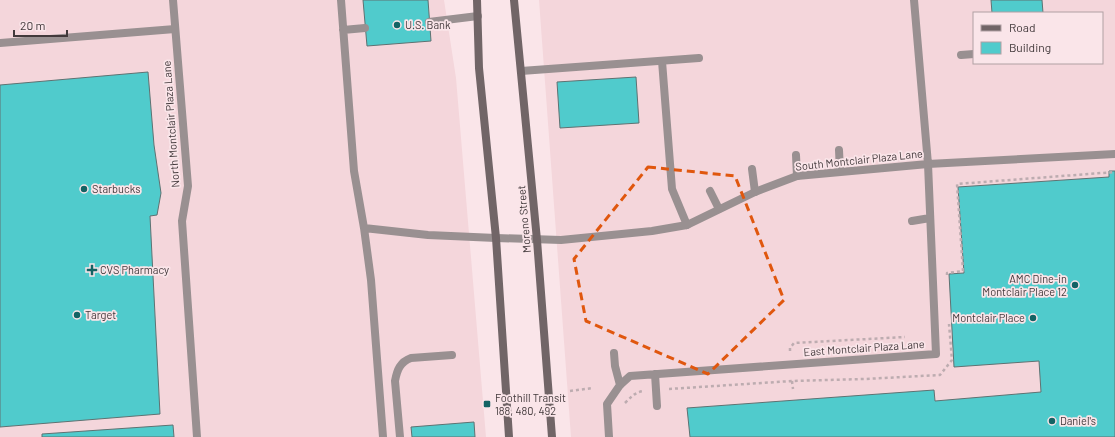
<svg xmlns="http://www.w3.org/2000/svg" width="1115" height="437" font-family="Barlow,sans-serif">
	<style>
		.built { fill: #f4d6db; fill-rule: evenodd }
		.building { fill: #50cbcc; stroke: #5e7272 }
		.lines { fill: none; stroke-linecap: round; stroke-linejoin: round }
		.path { stroke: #bdacb0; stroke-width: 2.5; stroke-dasharray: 3 3; stroke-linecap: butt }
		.lane { stroke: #999091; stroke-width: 8 }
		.street { stroke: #999091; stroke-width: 8 }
		.secondary { stroke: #716567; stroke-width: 8 }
		.marked { fill: none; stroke: #e0570e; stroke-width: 3; stroke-dasharray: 8 5; stroke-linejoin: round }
		.poi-dot { fill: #136364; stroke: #fae5e9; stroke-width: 1.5 }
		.labels { text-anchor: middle; stroke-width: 3.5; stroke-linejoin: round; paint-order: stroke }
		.poi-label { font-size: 11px; fill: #42393b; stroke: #fae5e9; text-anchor: start }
		.street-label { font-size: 11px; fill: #42393b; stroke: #fae5e9 }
	</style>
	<rect width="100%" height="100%" fill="#fae5e9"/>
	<path class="built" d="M0 0H444L456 78 486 437H0Z
		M539 0H1115V437H571ZM974 13H1102V63H974Z"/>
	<path class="building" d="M363 0H428L431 41 367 46Z
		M991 0H1042L1043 13H992Z
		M148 72 154 145 161 193 157 215 150 216 160 414 0 427V85Z
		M636 77 639 123 560 128 557 82Z
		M1109 171H1115V437H690L687 408 934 390 935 401 1041 392 1039 361 954 367 949 274 964 273 958 187 1109 177Z
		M474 422 475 437H412L411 427Z
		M173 425 174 437H42V434Z"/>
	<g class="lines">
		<path class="path" d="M947 275V273L963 271 957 184 1115 172
			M790 351V348L794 343 905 337
			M792 381 793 389
			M669 389 792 381 865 379 940 375 952 360 949 324
			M570 391 593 388
			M625 403C631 397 635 392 644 391"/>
		<path class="lane" d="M341 0 354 171 364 228 371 280 383 437
			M429 22 478 16
			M343 30 365 28
			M0 43 175 29
			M961 55 974 54
			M662 61 672 189 687 225
			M521 71 699 58
			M839 150 840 171
			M796 155 797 176
			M752 169 755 192
			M710 191 719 209
			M912 221 930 218
			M364 228 428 235 496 238
			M614 353 615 366 620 385
			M655 374 657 406
			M400 437 395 381C397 370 400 362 411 358L452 355
			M609 437 607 404 620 385 630 376 936 354 928 164"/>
		<path class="street" d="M173 0 188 186 182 221 197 437
			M914 0 928 164
			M496 238 561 240 652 231 687 225 755 192 797 176 928 164 1115 154"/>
		<path class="secondary" d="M477 0 479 68 496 238 509 437
			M514 0 537 240 552 437"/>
	</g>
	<path class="marked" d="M648 167 735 176 784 300 708 374 586 321 574 259Z"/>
	<g class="poi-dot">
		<circle cx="397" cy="25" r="4"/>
		<circle cx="84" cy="189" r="4"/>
		<path d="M90 264h4v4h4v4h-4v4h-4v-4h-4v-4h4z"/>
		<circle cx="1075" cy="285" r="4"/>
		<circle cx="77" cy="315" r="4"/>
		<circle cx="1033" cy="318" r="4"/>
		<rect x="483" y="400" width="8" height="8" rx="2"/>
		<circle cx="1052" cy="421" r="4"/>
	</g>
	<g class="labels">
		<g class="poi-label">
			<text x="405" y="29">U.S. Bank</text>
			<text x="92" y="193">Starbucks</text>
			<text x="100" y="274">CVS Pharmacy</text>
			<text x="1067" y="283" text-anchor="end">AMC Dine-in<tspan x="1067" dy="13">Montclair Place 12</tspan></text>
			<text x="85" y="319">Target</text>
			<text x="1025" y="322" text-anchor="end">Montclair Place</text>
			<text x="495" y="402">Foothill Transit<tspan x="495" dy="13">188, 480, 492</tspan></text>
			<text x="1060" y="425">Daniel's</text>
		</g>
		<g class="street-label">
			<text transform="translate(171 124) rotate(-94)" y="4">North Montclair Plaza Lane</text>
			<text transform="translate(859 160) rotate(-6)" y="4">South Montclair Plaza Lane</text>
			<text transform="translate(524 219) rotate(-95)" y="4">Moreno Street</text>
			<text transform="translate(864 348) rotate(-4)" y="4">East Montclair Plaza Lane</text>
		</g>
	</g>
	<rect x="973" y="12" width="130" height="52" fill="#fae5e9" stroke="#b0a0a3"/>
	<rect x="981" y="25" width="20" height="6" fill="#716567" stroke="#b0a0a3"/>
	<text x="1009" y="32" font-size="12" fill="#42393b">Road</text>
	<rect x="981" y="42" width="20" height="12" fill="#50cbcc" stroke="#b0a0a3"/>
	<text x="1009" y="52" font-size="12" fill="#42393b">Building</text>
	<path d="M14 30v6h53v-6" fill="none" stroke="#42393b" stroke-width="2"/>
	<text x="20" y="30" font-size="12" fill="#42393b" stroke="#fae5e9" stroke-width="3" paint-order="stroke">20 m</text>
</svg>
